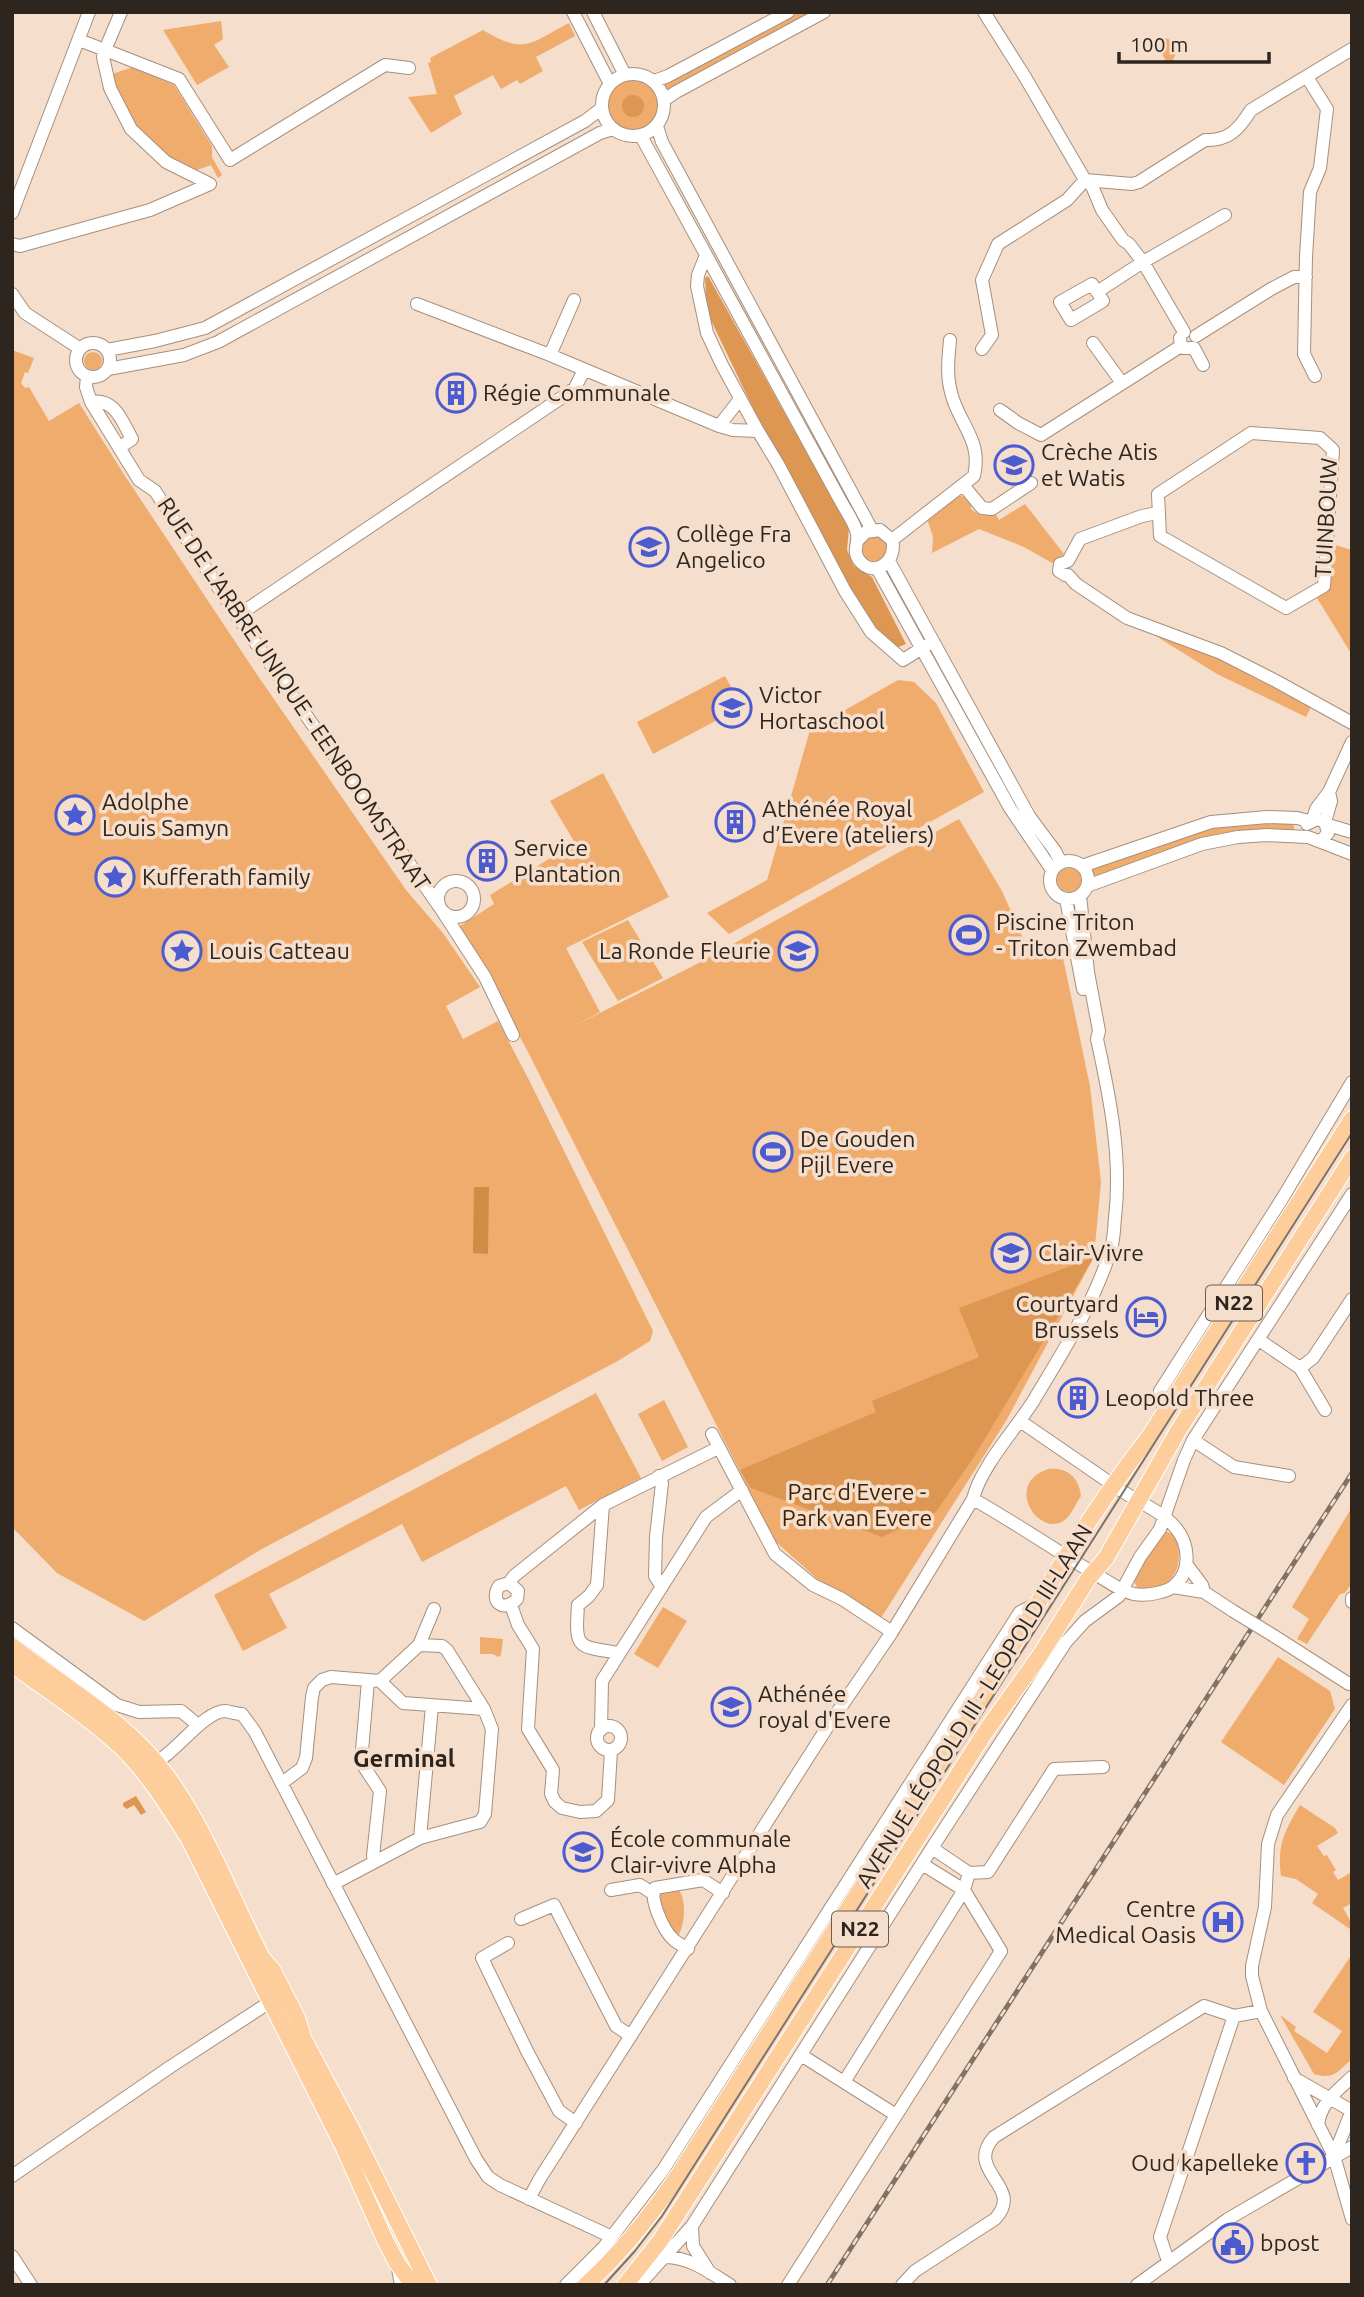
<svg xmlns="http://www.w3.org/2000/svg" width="1364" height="2297" font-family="Ubuntu,sans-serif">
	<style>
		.green { fill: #efac6d }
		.forest { fill: #dd9752 }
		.water { fill: #d08b46 }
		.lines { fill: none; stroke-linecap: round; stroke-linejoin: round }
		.minor-casing { stroke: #a5907e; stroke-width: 14 }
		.major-casing { stroke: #fff; stroke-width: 18 }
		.minor { stroke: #fff; stroke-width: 12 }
		.major { stroke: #fdcd9c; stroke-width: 16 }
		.tram { stroke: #817266; stroke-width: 2 }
		.rail-casing { stroke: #817266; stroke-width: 5 }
		.rail { stroke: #f5decb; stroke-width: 2.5; stroke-dasharray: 8; stroke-linecap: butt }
		.minor-bridge-casing { stroke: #a5907e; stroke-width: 14; stroke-linecap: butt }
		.minor-bridge { stroke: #fff; stroke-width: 12 }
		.labels { text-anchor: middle; stroke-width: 7; stroke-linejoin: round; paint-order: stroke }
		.shield { fill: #f5decb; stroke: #6a5c52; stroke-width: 2 }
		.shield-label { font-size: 21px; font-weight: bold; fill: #2e251e }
		.poi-label { font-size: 23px; fill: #2e251e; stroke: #f5decb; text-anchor: start }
		.street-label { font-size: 23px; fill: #2e251e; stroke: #f5decb }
		.park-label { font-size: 23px; fill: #3d2103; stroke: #f5decb }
		.neighbourhood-label { font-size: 24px; font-weight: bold; fill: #2e251e; stroke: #f5decb }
	</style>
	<rect width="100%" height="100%" fill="#f5decb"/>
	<path class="green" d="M799 12H822L668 92 664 84Z
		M221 21 223 39 214 45 229 67 197 85 163 30Z
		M569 23 575 36 536 57 543 71 520 84 517 80 501 89 493 75 454 96 462 114 431 133 408 97 437 94 428 63 431 62 430 58 483 30C525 55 529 44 569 23Z
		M1166 38 1180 45 1172 62 1167 64 1160 49 1163 40Z
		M133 67 174 85 212 146V157L222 175 218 178 211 165 197 170 199 177C156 153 126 122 112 74Z
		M608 105a25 25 0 1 1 50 0a25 25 0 1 1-50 0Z
		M12 350 34 358 28 373 25 372 21 383 25 388 29 387 49 421 79 403 125 476 258 676 406 890 443 933 480 987 446 1006 463 1039 498 1021 530 1082 653 1331 650 1341 616 1362 260 1550 144 1621 57 1573 12 1527Z
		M84 361a9 9 0 1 1 18 0a9 9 0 1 1-18 0Z
		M959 495 971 500V509C979 516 985 517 995 513L999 520 1025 504 1064 554 1052 563 1024 547 979 529 932 553 933 537 927 519Z
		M861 549a13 13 0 1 1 26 0a13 13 0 1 1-26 0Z
		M1335 545 1352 550V655L1317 598 1330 588Z
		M1151 633 1232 663 1312 705 1306 717 1217 674Z
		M725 676 742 707 653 754 637 722Z
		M898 680 914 682 936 703 984 792 729 934 707 913 767 880 810 730Z
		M603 773 669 897 566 948 600 1012 572 1027 695 965 959 819 1002 891 1027 947 1063 958 1090 1086 1101 1182 1094 1257 1006 1421 881 1618 823 1584 775 1541 527 1050 460 926 494 904 490 895 575 843 550 801Z
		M1294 822V834L1261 832 1093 879 1089 866 1213 826Z
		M1057 880a12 12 0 1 1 24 0a12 12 0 1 1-24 0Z
		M628 920 663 978 618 1001 582 942Z
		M596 1393 641 1478 579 1510 566 1486 422 1562 402 1524 269 1594 287 1628 243 1651 214 1595Z
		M664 1400 688 1447 662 1461 638 1414Z
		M1048 1469C1067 1467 1079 1477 1081 1496 1076 1503 1072 1514 1066 1519 1042 1541 1001 1485 1048 1469Z
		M1352 1507V1583L1345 1593 1340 1594 1307 1644 1297 1639 1309 1619 1292 1607Z
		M1165 1531 1175 1535C1186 1565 1174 1592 1138 1589L1133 1579Z
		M663 1607 687 1621 658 1668 634 1654Z
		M480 1637 503 1639 501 1655 498 1657 493 1654H480Z
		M1278 1657 1330 1691 1335 1709 1284 1785 1221 1742Z
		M1300 1805 1335 1828 1338 1833 1317 1846 1324 1856 1327 1855 1336 1870 1333 1872 1338 1880 1352 1872V1903L1343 1908 1350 1920 1352 1919 1350 1929 1312 1903 1318 1894 1296 1879 1281 1876C1277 1845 1284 1832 1300 1805Z
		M678 1889C687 1899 685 1925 678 1936H675L657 1900 660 1891Z
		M1352 1954V2059C1337 2072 1334 2080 1314 2074L1280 2015 1296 2027 1294 2031 1327 2053 1342 2031 1313 2012Z"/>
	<path class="forest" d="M622 106a11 11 0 1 1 22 0a11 11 0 1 1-22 0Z
		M708 276 849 528 847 550 854 566 872 577 906 644 896 648 872 627 846 582 763 429 707 312 705 278Z
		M1094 1257 974 1457 936 1512 882 1537 751 1488 740 1470 876 1412 872 1401 979 1357 959 1308Z
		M136 1796 146 1812 141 1815 134 1805 127 1809 123 1806V1803Z"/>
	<path class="water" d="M474 1187H489L488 1254 473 1253Z"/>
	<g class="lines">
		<g class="minor-casing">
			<path id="minor" d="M121 12 105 50 179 79 230 160 385 65 409 68
				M573 12 610 84
				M593 12 625 75
				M984 12 1025 77 1085 180 1092 186 1102 210 1123 240 1129 244 1143 262 1184 332
				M79 40 105 50 103 57 110 88 131 129 166 162 210 184
				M602 105a31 31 0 1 1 62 0a31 31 0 1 1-62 0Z
				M1307 77 1327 109 1320 168 1310 192 1306 257 1304 354 1315 376
				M654 81 668 76 788 12
				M664 100 676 92 824 12
				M657 126 662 142 872 530
				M641 136 839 498C844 508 854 521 857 533 859 543 852 551 859 560 873 579 898 562 892 540L880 530 866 532 857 541
				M12 213 89 12
				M12 244 20 246 150 210 210 184
				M706 255 698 275 697 286 707 333 722 365 758 431 778 464 845 591 871 632 903 660 932 642
				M1092 284 1103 301 1071 320 1060 302Z
				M1097 292 1143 262 1225 215
				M12 294 25 313 79 348
				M417 304 550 355 719 426 733 430 758 431
				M1196 336 1271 289 1294 277H1306
				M1180 338 1181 346 1183 348H1194
				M76 360a17 17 0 1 1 34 0a17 17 0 1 1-34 0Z
				M1093 343 1122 383
				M1194 348 1203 365
				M982 349 992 335 982 280 998 244 1067 200 1085 180 1132 184 1139 182 1205 140C1229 141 1239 129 1251 110L1352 49
				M107 350 155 341 205 328 585 121 602 108
				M550 355 574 300
				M108 369 184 355 218 342 600 133 613 129
				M87 376 86 387 91 402 139 480 155 491 237 616 441 909 485 977 513 1035
				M91 402C115 398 122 421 132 439L119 448
				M1000 410 1018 423 1041 435 1181 346
				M719 426 740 399
				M1251 433 1320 438 1333 450 1324 586 1286 608 1160 536 1158 494Z
				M963 485 982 508 992 509 1031 483
				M1157 513 1142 516 1080 539 1068 561 1060 564 1059 571 1065 575H1068L1076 584 1127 618 1221 653 1276 681 1352 723
				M892 540 974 476C982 442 962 427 953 399 946 379 948 361 950 340
				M889 561 1029 816 1055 851 1061 863
				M877 568 1010 808 1052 870
				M237 616 564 396 575 388 584 370
				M1313 819 1316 809 1329 792 1352 742
				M1325 822 1331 801 1329 792
				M1307 824 1317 819 1325 822 1328 833 1321 841
				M1328 825 1352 832
				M1050 880a19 19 0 1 1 38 0a19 19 0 1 1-38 0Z
				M1082 866 1211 822 1267 817 1297 818 1309 821
				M438 899a18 18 0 1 1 36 0a18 18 0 1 1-36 0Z
				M1087 886 1202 844 1238 837 1267 835 1308 837 1352 854
				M1066 899 1083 989
				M1259 1340 1300 1368 1325 1410
				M1300 1368 1313 1358 1352 1299
				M1164 1414 1160 1391 1282 1199 1352 1082
				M712 1434 775 1554 813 1585 842 1599 892 1632
				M1193 1440 1234 1467 1289 1476
				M659 1476 662 1483 656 1537 655 1576 662 1587
				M973 1499C1014 1522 1052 1548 1092 1572 1105 1579 1119 1591 1134 1594 1146 1596 1167 1593 1175 1585 1192 1570 1189 1543 1175 1527 1161 1511 1140 1503 1122 1491 1088 1468 1054 1444 1020 1421
				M603 1505 597 1585 589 1596 578 1605C575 1650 577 1646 619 1653
				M1187 1565 1202 1585 1204 1592
				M509 1583 518 1591 517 1599C504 1613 489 1602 499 1586L509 1583 514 1576 603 1505 718 1448
				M1173 1587 1204 1592 1233 1611
				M1352 1598V1602
				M511 1605 518 1625 533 1649 528 1729 553 1770 551 1794 555 1802 562 1808 580 1812 596 1811 608 1800 611 1751
				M12 1628 117 1705 139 1712 181 1711 198 1725
				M1274 1636 1349 1684
				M368 1681 361 1762 380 1791 373 1856 376 1861
				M380 1681 403 1703 484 1709 447 1650 442 1646 419 1645
				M1352 1705 1277 1815 1268 1844 1265 1907 1252 1966V1976L1261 2011 1334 2156 1352 2219
				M597 1738a12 12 0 1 1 24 0a12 12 0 1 1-24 0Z
				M601 1730 602 1681 706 1517 742 1490
				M150 1765C175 1756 202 1711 226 1711 231 1712 237 1714 242 1714L255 1732 476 2159 488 2177 500 2185 612 2237
				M282 1783 302 1768 306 1758 312 1697 314 1688 322 1680 331 1677 380 1681 419 1645 434 1609
				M420 1838 432 1706
				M932 1848 969 1873 988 1872 1054 1769 1103 1767
				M333 1884 420 1838 480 1822 485 1814 492 1729 484 1709
				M611 1890 640 1885 652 1893
				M521 1919 554 1905 616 2026 631 2036
				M508 1943 482 1958 527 2051 559 2111 576 2123
				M688 1949C683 1946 677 1943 673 1939 664 1931 649 1899 655 1888L703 1880 723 1893
				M801 2055 896 2115
				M1294 2078 1352 2111
				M844 2082 964 1890 969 1873
				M1318 2125C1321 2102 1336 2092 1352 2077
				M1334 2156 1352 2110
				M12 2176 170 2067 270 2002
				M529 2199 539 2180 828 1726 892 1632 973 1499C981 1466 1016 1429 1034 1400 1063 1351 1094 1304 1111 1249 1114 1239 1114 1228 1115 1218 1122 1157 1110 1098 1097 1039L1099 1031 1088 972 1080 895
				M692 2226 693 2246 710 2273
				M12 2256 31 2285
				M664 2257C688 2256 711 2273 730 2285
				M1168 2261 1160 2237 1234 2016
				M397 2263 401 2285
				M566 2285 604 2247 663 2170 1020 1612 1038 1603
				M639 2285 692 2226 932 1848 1066 1642 1085 1621 1119 1596 1140 1557 1160 1529 1184 1460 1193 1440 1352 1194
				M788 2285 1001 1951 964 1890 922 1864
				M902 2285 915 2271 995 2219C1026 2186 963 2172 994 2137L1204 2006 1234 2016 1261 2011
				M1137 2285 1228 2219 1352 2147"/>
		</g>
		<g class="major-casing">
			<path id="major" d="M12 1646C54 1679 107 1711 144 1749 196 1802 228 1892 262 1958L273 1971 297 2018 304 2040 351 2128 429 2285
				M12 1664C48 1691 88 1716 121 1747 148 1773 169 1807 189 1839L344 2148 385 2240 397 2263 413 2285
				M586 2285C622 2252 652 2214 679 2174L982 1699C1034 1609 1085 1519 1149 1437L1352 1119
				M625 2285 660 2241 986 1731 1039 1657 1088 1579 1106 1558 1178 1431 1352 1158"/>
		</g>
		<use href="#minor" class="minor"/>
		<use href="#major" class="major"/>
		<path class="tram" d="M604 2285 635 2251 662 2216 1352 1133"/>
		<g class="rail-casing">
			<path id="rail" d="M827 2285 1352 1473"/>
		</g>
		<use href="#rail" class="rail"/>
		<g class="minor-bridge-casing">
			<path id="minor-bridge" d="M1233 1611 1274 1636"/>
		</g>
		<use href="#minor-bridge" class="minor-bridge"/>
	</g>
	<defs>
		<g id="building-ring" transform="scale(2.0125)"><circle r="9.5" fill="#f5decb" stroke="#4d5bd0" stroke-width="1.5"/><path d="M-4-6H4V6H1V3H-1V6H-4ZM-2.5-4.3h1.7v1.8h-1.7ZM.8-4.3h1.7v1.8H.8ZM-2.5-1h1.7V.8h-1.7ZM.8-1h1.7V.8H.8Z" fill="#4d5bd0"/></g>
		<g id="school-ring" transform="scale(2.0125)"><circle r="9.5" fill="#f5decb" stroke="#4d5bd0" stroke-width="1.5"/><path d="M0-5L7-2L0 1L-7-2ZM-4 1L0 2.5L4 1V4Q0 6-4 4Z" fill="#4d5bd0"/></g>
		<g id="sight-ring" transform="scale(2.0125)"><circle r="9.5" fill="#f5decb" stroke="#4d5bd0" stroke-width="1.5"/><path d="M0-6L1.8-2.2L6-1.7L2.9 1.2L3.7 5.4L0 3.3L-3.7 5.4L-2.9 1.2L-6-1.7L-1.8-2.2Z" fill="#4d5bd0"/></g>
		<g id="stadium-ring" transform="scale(2.0125)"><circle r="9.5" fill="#f5decb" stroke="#4d5bd0" stroke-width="1.5"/><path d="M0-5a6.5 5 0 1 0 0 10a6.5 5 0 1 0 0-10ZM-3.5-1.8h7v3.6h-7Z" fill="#4d5bd0"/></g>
		<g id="hotel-ring" transform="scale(2.0125)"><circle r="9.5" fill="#f5decb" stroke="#4d5bd0" stroke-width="1.5"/><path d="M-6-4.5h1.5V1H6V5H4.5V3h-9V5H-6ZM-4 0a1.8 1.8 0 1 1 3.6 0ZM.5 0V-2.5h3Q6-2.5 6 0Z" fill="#4d5bd0"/></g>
		<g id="hospital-ring" transform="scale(2.0125)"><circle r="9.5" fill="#f5decb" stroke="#4d5bd0" stroke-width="1.5"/><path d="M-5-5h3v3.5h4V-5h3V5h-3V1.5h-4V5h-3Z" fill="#4d5bd0"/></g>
		<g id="church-ring" transform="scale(2.0125)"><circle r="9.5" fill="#f5decb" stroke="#4d5bd0" stroke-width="1.5"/><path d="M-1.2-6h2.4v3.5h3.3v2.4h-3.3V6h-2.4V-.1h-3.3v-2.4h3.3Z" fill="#4d5bd0"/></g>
		<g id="civic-ring" transform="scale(2.0125)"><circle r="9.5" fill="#f5decb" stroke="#4d5bd0" stroke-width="1.5"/><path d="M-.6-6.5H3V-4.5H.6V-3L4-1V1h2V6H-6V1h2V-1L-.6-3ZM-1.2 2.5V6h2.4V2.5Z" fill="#4d5bd0"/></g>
	</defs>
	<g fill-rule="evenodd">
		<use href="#building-ring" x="456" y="393"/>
		<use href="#school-ring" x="1014" y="465"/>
		<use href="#school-ring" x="649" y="547"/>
		<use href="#school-ring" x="732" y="708"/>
		<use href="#sight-ring" x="75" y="815"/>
		<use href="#building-ring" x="735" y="822"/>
		<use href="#building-ring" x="487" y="861"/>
		<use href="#sight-ring" x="115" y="877"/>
		<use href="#stadium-ring" x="969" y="935"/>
		<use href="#sight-ring" x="182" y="951"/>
		<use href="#school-ring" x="798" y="951"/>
		<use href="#stadium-ring" x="773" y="1152"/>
		<use href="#school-ring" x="1011" y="1253"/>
		<use href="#hotel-ring" x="1146" y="1317"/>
		<use href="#building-ring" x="1078" y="1398"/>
		<use href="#school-ring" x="731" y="1707"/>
		<use href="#school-ring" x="583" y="1852"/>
		<use href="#hospital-ring" x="1223" y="1922"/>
		<use href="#church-ring" x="1306" y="2163"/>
		<use href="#civic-ring" x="1233" y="2243"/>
	</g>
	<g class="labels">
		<g class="shield">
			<rect x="1206" y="1285.5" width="56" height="35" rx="5"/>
			<rect x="832" y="1911.5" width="56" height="35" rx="5"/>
		</g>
		<g class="shield-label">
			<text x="1234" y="1310">N22</text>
			<text x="860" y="1936">N22</text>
		</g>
		<g class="poi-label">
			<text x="483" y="401">Régie Communale</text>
			<text x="1041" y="460">Crèche Atis<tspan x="1041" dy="26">et Watis</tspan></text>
			<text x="676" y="542">Collège Fra<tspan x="676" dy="26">Angelico</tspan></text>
			<text x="759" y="703">Victor<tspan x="759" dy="26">Hortaschool</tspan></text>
			<text x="102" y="810">Adolphe<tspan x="102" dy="26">Louis Samyn</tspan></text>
			<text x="762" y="817">Athénée Royal<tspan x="762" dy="26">d’Evere (ateliers)</tspan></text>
			<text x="514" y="856">Service<tspan x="514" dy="26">Plantation</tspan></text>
			<text x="142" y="885">Kufferath family</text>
			<text x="996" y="930">Piscine Triton<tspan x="996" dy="26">- Triton Zwembad</tspan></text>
			<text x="209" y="959">Louis Catteau</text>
			<text x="771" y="959" text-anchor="end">La Ronde Fleurie</text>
			<text x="800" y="1147">De Gouden<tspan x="800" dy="26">Pijl Evere</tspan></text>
			<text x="1038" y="1261">Clair-Vivre</text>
			<text x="1119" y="1312" text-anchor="end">Courtyard<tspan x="1119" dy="26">Brussels</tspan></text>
			<text x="1105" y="1406">Leopold Three</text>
			<text x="758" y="1702">Athénée<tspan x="758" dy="26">royal d'Evere</tspan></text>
			<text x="610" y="1847">École communale<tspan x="610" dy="26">Clair-vivre Alpha</tspan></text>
			<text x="1196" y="1917" text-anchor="end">Centre<tspan x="1196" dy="26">Medical Oasis</tspan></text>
			<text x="1279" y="2171" text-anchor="end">Oud kapelleke</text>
			<text x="1260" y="2251">bpost</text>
		</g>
		<g class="street-label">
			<text transform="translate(1326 518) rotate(-87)" y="8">TUINBOUW</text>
			<text transform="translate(294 694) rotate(56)" y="8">RUE DE L'ARBRE UNIQUE - EENBOOMSTRAAT</text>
			<text transform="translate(974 1706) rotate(-58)" y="8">AVENUE LÉOPOLD III - LEOPOLD III-LAAN</text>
		</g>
		<g class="park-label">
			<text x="857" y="1500">Parc d'Evere -<tspan x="857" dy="26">Park van Evere</tspan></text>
		</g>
		<g class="neighbourhood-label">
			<text x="404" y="1767">Germinal</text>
		</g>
	</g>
	<rect width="1364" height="2297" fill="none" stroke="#2e251e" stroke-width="28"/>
	<path d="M1119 52v10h150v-10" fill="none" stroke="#2e251e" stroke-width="3.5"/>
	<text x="1130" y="52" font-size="21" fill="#2e251e" stroke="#f5decb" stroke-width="5" paint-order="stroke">100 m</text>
</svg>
